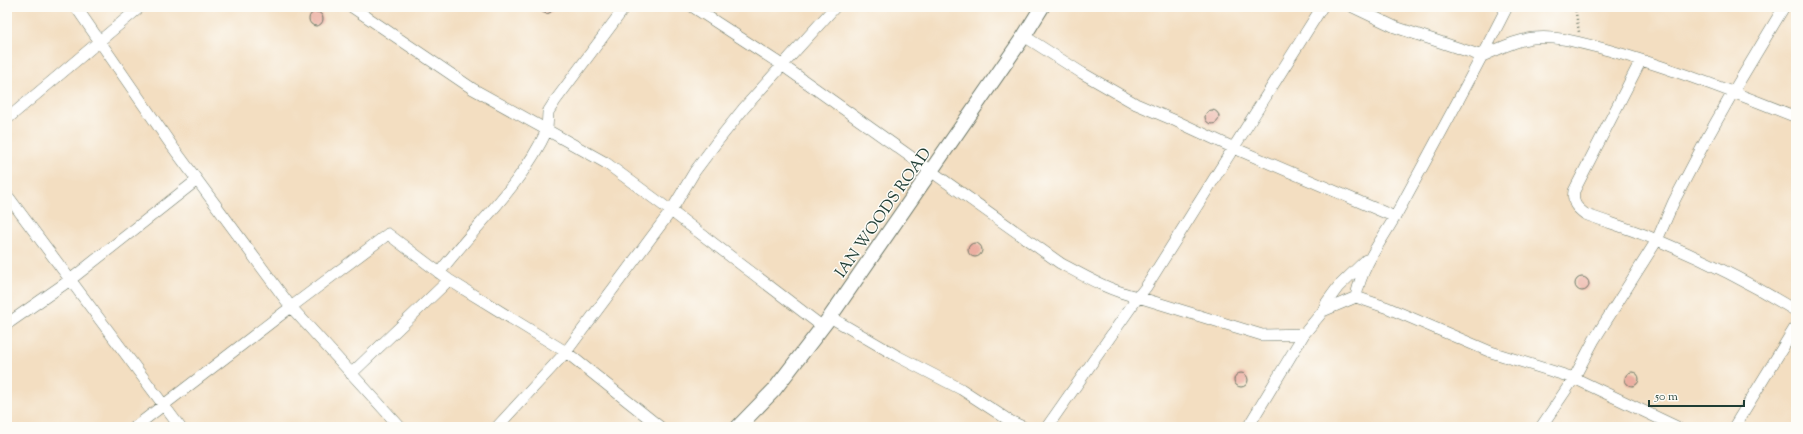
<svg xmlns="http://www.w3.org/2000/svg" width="1803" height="434" font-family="'Sorts Mill Goudy',serif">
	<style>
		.building { fill: #ebaea1 }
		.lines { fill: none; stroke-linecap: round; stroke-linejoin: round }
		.minor-casing { stroke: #697565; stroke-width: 12 }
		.tertiary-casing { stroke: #697565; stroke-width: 16 }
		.path { stroke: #697565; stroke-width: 2.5; stroke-dasharray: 1 3; stroke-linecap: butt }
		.minor { stroke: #fff; stroke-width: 11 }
		.tertiary { stroke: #fff; stroke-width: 14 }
		.labels { text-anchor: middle; stroke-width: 3; stroke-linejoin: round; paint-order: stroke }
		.street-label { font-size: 16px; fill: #1f3d34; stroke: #fdfcf7 }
	</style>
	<rect width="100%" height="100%" fill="#fdfcf7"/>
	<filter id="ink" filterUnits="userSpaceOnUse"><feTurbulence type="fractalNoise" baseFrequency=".025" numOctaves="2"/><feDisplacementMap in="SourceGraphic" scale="8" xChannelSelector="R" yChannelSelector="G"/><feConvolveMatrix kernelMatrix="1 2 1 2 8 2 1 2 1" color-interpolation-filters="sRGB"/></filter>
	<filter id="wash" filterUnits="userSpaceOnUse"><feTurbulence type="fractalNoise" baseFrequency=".012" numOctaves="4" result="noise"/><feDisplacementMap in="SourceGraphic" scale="16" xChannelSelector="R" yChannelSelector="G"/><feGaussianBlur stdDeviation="0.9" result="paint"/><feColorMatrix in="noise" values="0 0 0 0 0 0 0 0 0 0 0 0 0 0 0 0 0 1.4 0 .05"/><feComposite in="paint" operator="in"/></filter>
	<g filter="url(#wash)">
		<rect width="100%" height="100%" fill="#f3dec1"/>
		<g id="blocks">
			<path class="building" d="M539 7H554L551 12 547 14 542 12Z
				M309 19a7 7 0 1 1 14 0a7 7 0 1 1-14 0Z
				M1205 117a7 7 0 1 1 14 0a7 7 0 1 1-14 0Z
				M968 250a7 7 0 1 1 14 0a7 7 0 1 1-14 0Z
				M1575 284a7 7 0 1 1 14 0a7 7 0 1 1-14 0Z
				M1625 379a7 7 0 1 1 14 0a7 7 0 1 1-14 0Z
				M1234 380a7 7 0 1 1 14 0a7 7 0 1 1-14 0Z"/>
		</g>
	</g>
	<g filter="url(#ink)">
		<use href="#blocks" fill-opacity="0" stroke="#697565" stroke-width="1"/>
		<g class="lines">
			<g class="minor-casing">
				<path id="minor" d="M76 7 172 146 291 307 388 234 449 280 566 352 660 427
					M352 7 473 89 547 130C522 185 475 226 439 273
					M625 7 555 101 548 112 547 130 606 163 671 211 823 327
					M693 7 782 65 1060 263C1086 277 1110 291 1138 297L1146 287 1322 7
					M1353 7 1395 27 1482 56C1499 49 1516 40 1533 38 1559 35 1584 44 1608 50 1672 68 1734 92 1796 117
					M1507 7C1473 75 1436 141 1400 208 1384 238 1362 263 1356 297L1388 308 1491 352 1574 378 1677 427
					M1024 36 1082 73 1136 104 1176 121 1234 148 1395 217
					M1641 60 1574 191C1572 203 1576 207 1585 214 1609 223 1634 230 1657 240 1705 260 1752 284 1796 311
					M7 119 140 7
					M7 195 180 427
					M1323 311 1356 297
					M830 317 897 356 961 389 1010 421 1023 427
					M7 324 70 280 197 180
					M351 374 449 280
					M135 427 291 307 400 427
					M497 427 566 352 671 211 695 171 716 143 744 108 835 7
					M1047 427 1138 297 1262 335 1304 334
					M1248 427 1304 334 1323 311 1327 302 1338 287 1366 260
					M1541 427 1574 378 1594 340 1657 240 1674 201 1707 138 1733 92 1784 7
					M1734 427 1796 326"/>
			</g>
			<g class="tertiary-casing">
				<path id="tertiary" d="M738 427 774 390 830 317 1024 36 1042 7"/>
			</g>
			<path class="path" d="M1575 7 1579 32"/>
			<use href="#minor" class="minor"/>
			<use href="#tertiary" class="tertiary"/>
		</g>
	</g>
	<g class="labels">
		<g class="street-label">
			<text transform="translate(882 212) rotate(-55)" y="6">IAN WOODS ROAD</text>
		</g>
	</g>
	<rect width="1803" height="434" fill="none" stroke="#fdfcf7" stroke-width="24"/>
	<path d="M1649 400v6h95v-6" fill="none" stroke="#1f3d34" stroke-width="2"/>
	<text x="1655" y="400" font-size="12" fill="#1f3d34" stroke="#fdfcf7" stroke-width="3" paint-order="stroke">50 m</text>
</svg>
